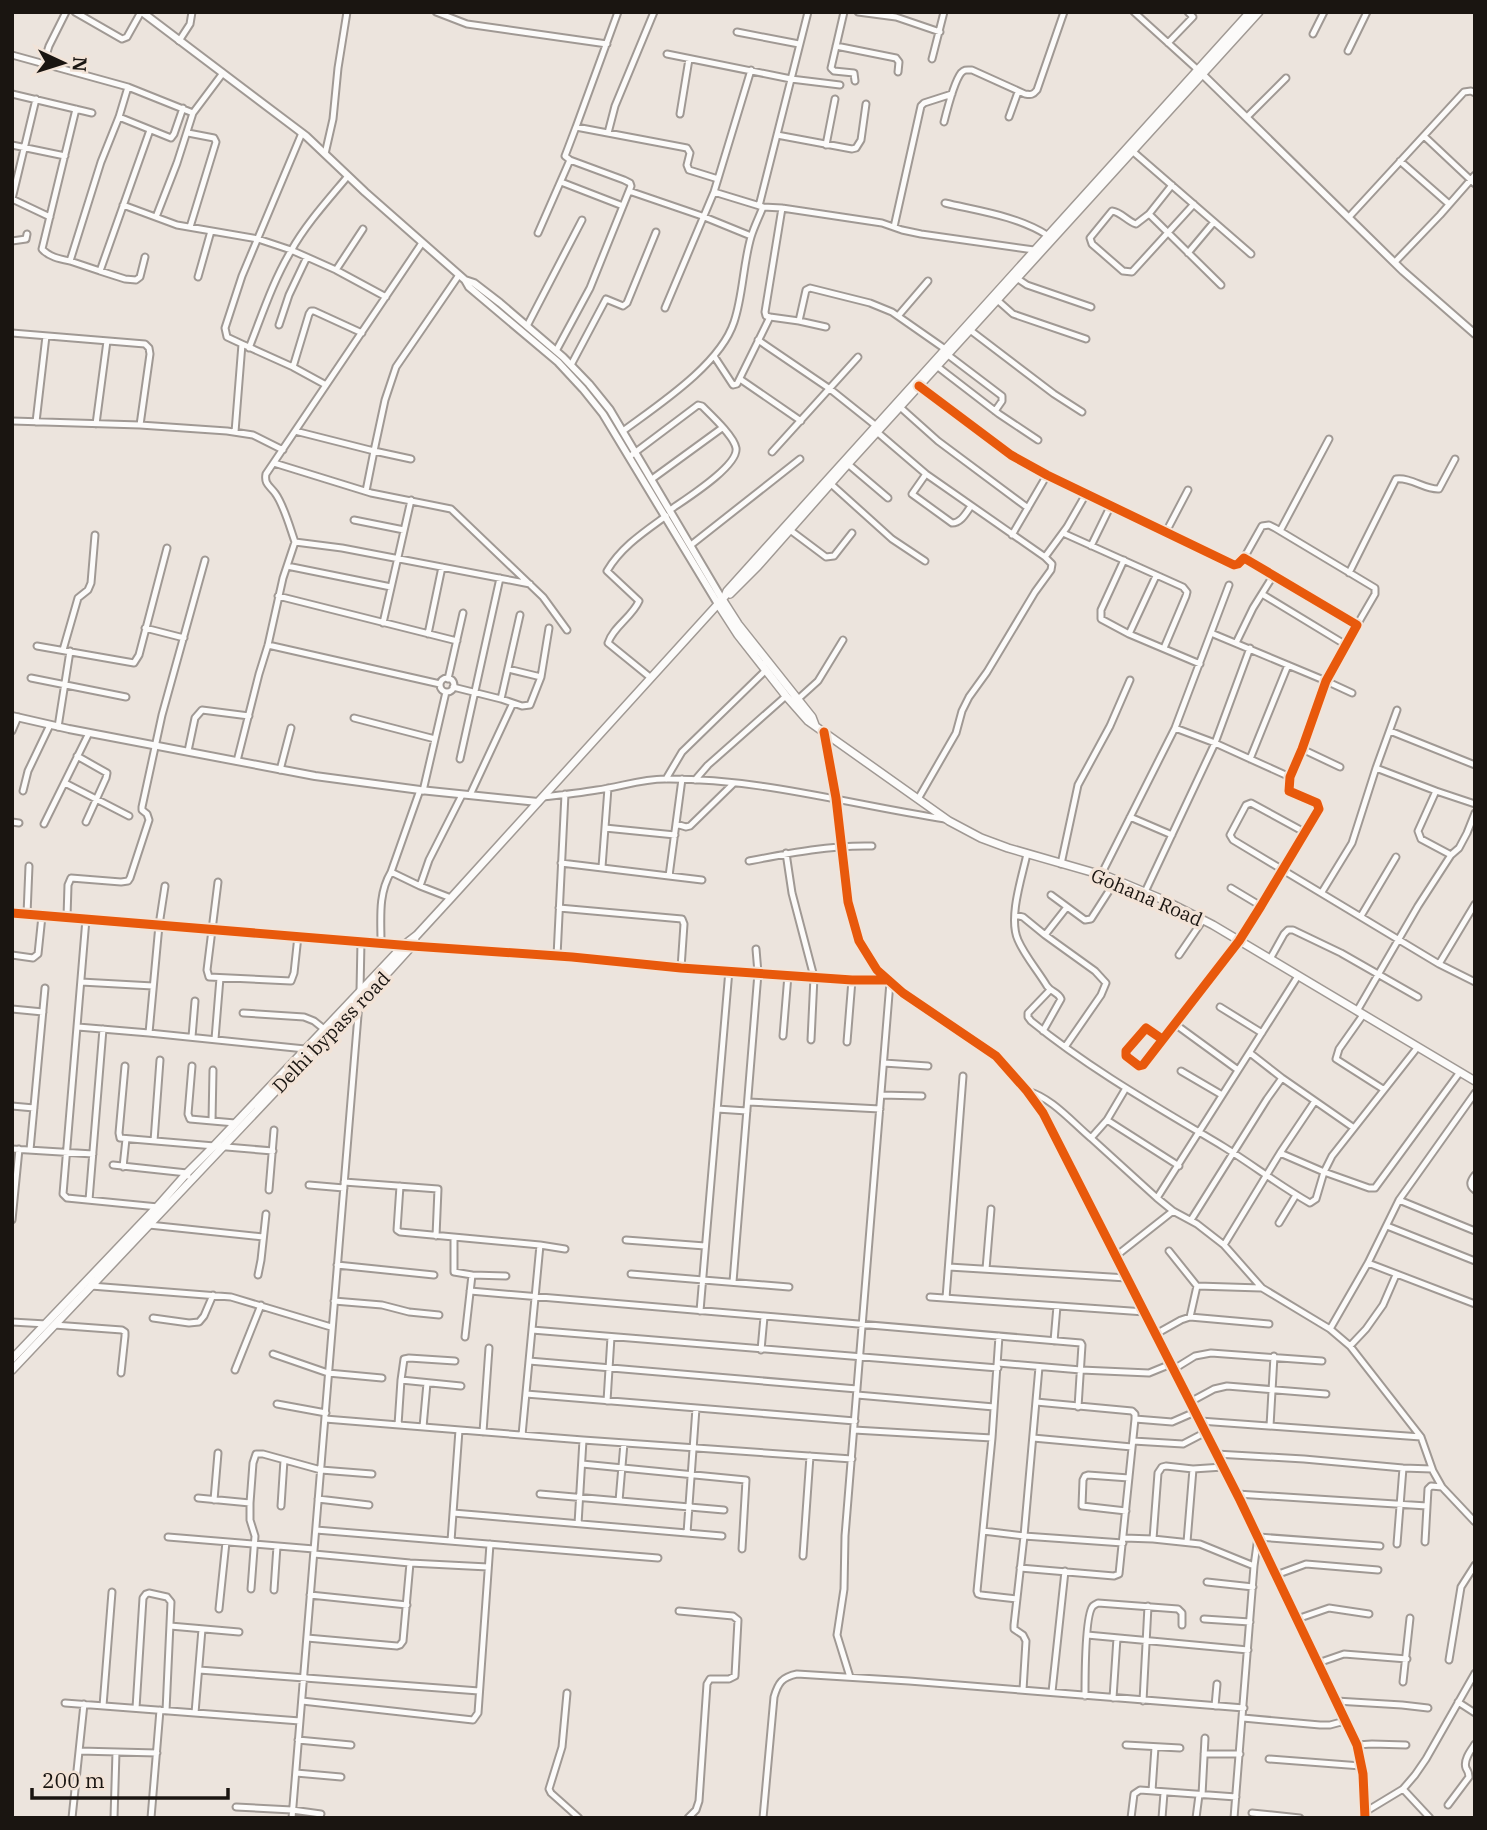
<svg xmlns="http://www.w3.org/2000/svg" width="1487" height="1830" font-family="'IBM Plex Serif',serif">
	<style>
		.lines { fill: none; stroke-linecap: round; stroke-linejoin: round }
		.minor-casing { stroke: #a09994; stroke-width: 9 }
		.tertiary-casing { stroke: #a09994; stroke-width: 10 }
		.secondary-casing { stroke: #a09994; stroke-width: 10 }
		.minor { stroke: #fcfbfa; stroke-width: 5 }
		.tertiary { stroke: #fcfbfa; stroke-width: 6 }
		.secondary { stroke: #fcfbfa; stroke-width: 7 }
		.cycleway-casing { stroke: #f2e3d7; stroke-width: 13 }
		.cycleway { stroke: #e8590c; stroke-width: 9 }
		.labels { text-anchor: middle; stroke-width: 7; stroke-linejoin: round; paint-order: stroke }
		.street-label { font-size: 19px; fill: #1a1511; stroke: #f2e3d7 }
	</style>
	<rect width="100%" height="100%" fill="#ece4dd"/>
	<g class="lines">
		<g class="minor-casing">
			<path id="minor" d="M75 12 122 39 127 37 141 12
				M436 12 467 24 607 44
				M844 12 831 68 834 71 854 73 855 81
				M858 12 896 17 940 32
				M1134 12 1198 70
				M737 32 799 44
				M1313 34 1324 12
				M179 41 190 24 192 12
				M1168 43 1193 17 1188 12
				M836 46 896 58 899 62 898 72
				M1348 51 1367 12
				M667 54 791 79 840 85
				M12 55 128 87 193 113
				M932 59 944 12
				M43 65 49 46 66 12
				M128 87 119 117 101 162 70 261 100 271 150 130
				M12 94 92 113
				M680 114 689 59
				M119 117 171 138 174 134 183 108
				M1009 117 1018 92
				M1247 117 1286 78
				M944 122C947 110 954 82 961 73 965 69 967 70 972 70L1025 94C1031 95 1033 95 1037 90L1064 12
				M576 127 618 12
				M188 133 214 138 216 142 190 227
				M608 133 615 106 654 12
				M777 135 852 149 856 148 861 140 866 104
				M1424 136 1475 184
				M12 145 65 156
				M826 145 835 99
				M1130 149 1251 254
				M325 154 333 119 338 68 347 12
				M1400 161 1449 204
				M561 182 623 206
				M1172 185 1149 214 1136 224C1127 221 1121 212 1112 211L1090 238 1092 244 1123 271 1132 272 1194 204
				M629 191 702 216 751 236
				M12 199 36 99
				M12 199 50 217
				M945 203C979 211 1017 216 1047 235
				M123 205 177 225 258 239 291 250 336 270 386 297
				M759 206 808 12
				M763 207 782 208 882 223 902 230 921 234 1034 250
				M1149 214 1221 285
				M156 217 177 163 193 113 223 73
				M1349 217 1464 92 1471 91 1475 93
				M894 227 921 106 924 103 952 94
				M538 233 570 160 565 156 576 127 687 148 690 153 687 165 689 170 718 179
				M12 241 26 239 27 234
				M1188 253 1214 222
				M70 261C60 259 49 257 42 249L76 109
				M1395 262 1440 215 1475 175
				M336 270 363 229
				M100 271 125 279 136 280 140 277 145 257
				M198 277 211 231
				M1018 279 1027 285 1091 307
				M995 298 1013 314 1086 339
				M665 308 714 192 751 70
				M898 316 928 281
				M770 317 799 321 826 327
				M799 321 806 290 810 288 870 303 892 312 945 349
				M279 325 289 295 307 257
				M527 326 582 220
				M970 330 1054 394 1082 412
				M12 333 145 344 149 348 150 354 140 425
				M758 340 830 389 875 425
				M242 344 227 337 225 328 242 276 302 133
				M249 348C262 315 273 281 291 251 306 224 328 200 348 176
				M556 351 590 288 631 186 630 183 624 180 570 160
				M948 355 1002 396V401L995 411
				M714 356 733 385 737 384 770 317 766 316 765 312 782 208
				M571 365 606 299 623 306 627 303 656 232
				M938 367 999 414 1038 440
				M740 379 801 421
				M326 385 293 367 309 314 311 311H314L362 333
				M919 386 1011 455 1047 475 1234 565 1238 564 1244 558 1357 625 1326 681 1302 749 1290 777 1289 791 1317 803 1319 809 1261 906 1239 941 1143 1065 1139 1066 1126 1056V1051L1146 1028 1162 1039
				M900 407 938 441 1028 508
				M12 421 140 425 227 431 253 435 283 450
				M36 422 46 336
				M96 424 107 341
				M295 431 374 451 385 400 396 367 459 275
				M623 431C658 405 720 365 734 322 743 296 743 264 751 237 754 227 759 217 763 207L714 192
				M235 432 242 344 293 367
				M877 432 926 474 1045 557 1052 564 1051 570 1035 592 987 672 969 697 962 711 956 733 918 799
				M772 452 858 357
				M629 457 698 405 702 406C711 415 734 436 736 448 739 466 684 500 670 510
				M274 463 371 493 451 509 543 597 567 630
				M848 464 888 498
				M926 474 912 494 952 523C961 523 966 513 971 506
				M652 479 722 428
				M831 484 892 539 925 561
				M366 491 374 451 411 459
				M354 520 404 530
				M790 530 826 557 834 556 852 533
				M1280 531 1329 439
				M1166 532 1188 490
				M1063 533 1183 587 1187 592 1186 596 1164 648
				M1012 535 1047 475
				M295 542C290 528 284 505 275 493 270 486 264 484 266 474L422 243
				M691 545 800 459
				M1091 546 1111 505
				M1045 557 1067 527 1086 494
				M1244 558 1262 526 1269 525 1275 528 1375 588V594L1357 625
				M1124 560 1101 610V619L1129 634 1200 664
				M287 566 391 587
				M1349 573 1396 479C1411 477 1425 490 1439 489L1455 459
				M1262 594 1346 645
				M278 596 457 641
				M383 623 411 500
				M145 628 184 638
				M1211 633 1326 681 1352 693
				M428 634 442 567
				M1129 634 1156 576
				M1236 643 1253 608 1273 576
				M268 645 440 684
				M37 646 134 663 139 655 167 548
				M63 650 78 598 88 590 91 583 95 535
				M508 669 541 677
				M31 678 126 697
				M651 678 608 643C613 627 632 617 639 601L607 571C621 547 644 532 666 516
				M440 685a7 7 0 1 1 14 0a7 7 0 1 1-14 0Z
				M448 679 463 613
				M453 687 501 699 522 706 530 705 541 677 549 628
				M501 699 520 615
				M797 700 818 681 843 640
				M354 718 435 739
				M58 727 70 651
				M1175 728 1215 743 1290 777
				M12 731 18 717
				M1390 731 1475 765
				M824 732 836 798 848 902 859 941 877 970 903 993 996 1056 1027 1091 1043 1113 1240 1500 1357 1745 1363 1774 1365 1818
				M1302 749 1340 767
				M188 751 195 718 202 710 249 716
				M77 756 107 773 106 778 86 822
				M460 759 500 578
				M1250 759 1288 665
				M237 761 259 674 268 645 283 578 295 542 342 548 530 584
				M1376 768 1436 791 1418 831 1421 839 1451 855
				M280 770 291 728
				M666 779 682 752 766 670
				M695 780 708 765 786 696
				M65 783 129 816
				M23 791 28 771 50 725
				M423 791 446 692
				M1436 791 1475 804
				M470 795 513 703
				M543 797C561 795 579 793 597 790 620 787 641 779 665 779 760 778 852 805 945 819
				M1130 817 1172 835
				M12 822 19 823
				M44 824 89 733
				M676 824 686 827 690 826 734 783
				M605 828 675 835
				M1306 833 1251 803 1246 805 1230 835 1233 840 1439 964 1475 982
				M786 853 792 893 814 977 811 1040
				M1027 854C1022 877 1008 918 1018 940 1025 956 1038 971 1047 986 1051 992 1058 992 1061 999L1043 1031
				M749 861C790 853 830 845 872 846
				M561 863 702 880
				M1061 864 1078 785 1110 726 1130 680
				M602 867 608 788
				M391 872 420 886 451 898
				M1101 875 1175 728 1229 585
				M669 876 682 779
				M218 882 207 970 209 977 291 981 294 973 298 936
				M420 886 429 860 462 795
				M1231 888 1261 906
				M1145 892 1215 743 1250 648
				M1322 892 1352 843 1376 768 1397 710
				M1051 895 1085 920 1091 919 1116 880
				M559 908 682 919 684 924 681 968
				M12 913 412 946 572 957 681 968 852 980H888
				M27 914 29 866
				M1015 915 1023 917 1045 935 1095 971 1106 983 1101 995 1065 1047
				M1361 916 1396 857
				M67 917 68 885 71 878 121 882 128 881 130 878 149 820 147 814 142 810V807L162 715 205 560
				M86 919 63 1194 67 1198 158 1207
				M1045 935 1067 907
				M381 943C381 918 378 894 391 872L420 790
				M12 955 33 958 38 954 42 916
				M1179 955 1203 920
				M557 956 565 794
				M1270 959 1284 934 1288 930H1293L1341 953 1418 997
				M1439 964 1475 904
				M81 982 153 986
				M1050 990 1028 1013V1017L1031 1021C1091 1070 1159 1108 1224 1147 1253 1165 1280 1186 1310 1203L1316 1199 1324 1172 1332 1156 1417 1048
				M360 991 361 941
				M1220 1007 1262 1033
				M12 1009 43 1012
				M1357 1011 1418 906 1451 855 1459 848 1467 833 1475 813
				M243 1013 304 1017 314 1021 324 1029
				M1363 1015 1339 1049 1336 1059 1383 1089
				M1175 1024 1238 1070
				M78 1027 149 1033 305 1049
				M149 1033 159 925 165 886
				M783 1036 788 975
				M192 1037 195 1001
				M215 1039 220 978
				M847 1042 852 980
				M1250 1053 1282 1078 1354 1128
				M884 1063 928 1066
				M125 1066 119 1133 120 1138 273 1151
				M192 1066 188 1114 190 1119 235 1123
				M1181 1071 1222 1095
				M1126 1088 1107 1120 1091 1138 1157 1198 1173 1211 1197 1224 1224 1245 1262 1288 1330 1329 1368 1263 1399 1200 1475 1093
				M1027 1091C1051 1097 1072 1122 1091 1138
				M881 1095 922 1096
				M748 1102 880 1109
				M12 1106 34 1108
				M717 1109 747 1111
				M1107 1120 1179 1166
				M212 1121 213 1070
				M154 1141 160 1060
				M12 1149 93 1154
				M30 1150 45 988
				M1280 1153 1324 1172 1369 1188H1375L1460 1072
				M113 1165 187 1173 188 1176
				M123 1167 126 1139
				M1475 1175C1471 1180 1468 1185 1475 1190
				M344 1182 438 1189 436 1236
				M309 1185 344 1188
				M400 1186 397 1230 400 1232 540 1245 565 1249
				M269 1190 274 1130
				M1157 1198 1298 976
				M89 1200 103 1029
				M1399 1200 1475 1231
				M12 1220 19 1149
				M1191 1220 1267 1099 1282 1078
				M1279 1223 1296 1195
				M149 1225 263 1237
				M1387 1226 1475 1261
				M454 1238V1272L472 1275 465 1337
				M626 1240 705 1246
				M1224 1245 1280 1153 1315 1101
				M1169 1251 1197 1286 1261 1288
				M1116 1256 1173 1211
				M1368 1263 1475 1304
				M337 1265 434 1275
				M949 1267 1127 1278
				M986 1269 991 1209
				M631 1274 789 1287
				M258 1275 261 1260 266 1214
				M472 1275 506 1276
				M733 1282 758 973 756 949
				M91 1286 231 1297 331 1327
				M470 1291 1081 1343 1082 1345 1078 1407
				M930 1297 1145 1312
				M946 1298 963 1076
				M334 1301 382 1305 409 1312 439 1315
				M700 1311 729 970
				M1190 1317 1197 1286
				M153 1318 189 1323 199 1322 204 1316 213 1295
				M12 1322 46 1324
				M54 1325 122 1330 125 1332V1336L121 1373
				M1330 1329 1350 1346 1421 1437 1433 1471 1442 1487 1475 1522
				M532 1330 998 1368
				M1156 1334 1181 1320 1190 1317 1269 1324
				M999 1336 992 1438 977 1591 978 1594 981 1595 1017 1599
				M1054 1341 1057 1306
				M1350 1346 1366 1329 1383 1305 1396 1275
				M761 1350 764 1317
				M273 1354 328 1373 382 1378
				M529 1361 857 1389
				M998 1363 1081 1370 1149 1373 1171 1364
				M1039 1367 1024 1536 1123 1543
				M1174 1369 1195 1356 1211 1353 1322 1361
				M235 1370 261 1305
				M401 1380 461 1386
				M526 1394 855 1421
				M857 1395 994 1407
				M607 1401 611 1337
				M1190 1402 1214 1389 1227 1386 1326 1394
				M277 1404 326 1413
				M325 1419 583 1440 852 1459
				M1135 1419 1172 1422 1195 1412
				M1200 1421 1421 1437
				M398 1425 401 1380 404 1359 409 1358 455 1361
				M1270 1426 1274 1356
				M423 1427 427 1383
				M854 1430 992 1438
				M483 1432 489 1348
				M522 1435 540 1245
				M1033 1438 1132 1447
				M1133 1441 1183 1444 1206 1432
				M1216 1454 1304 1459 1403 1468 1432 1469
				M582 1464 746 1480 742 1549
				M540 1494 724 1510
				M1237 1494 1427 1506
				M198 1498 250 1503
				M318 1499 369 1505
				M214 1500 218 1453
				M619 1501 624 1443
				M281 1506 284 1460
				M1126 1511 1082 1506 1083 1480 1085 1476 1088 1475 1129 1478
				M453 1513 722 1536
				M578 1524 583 1440
				M316 1530 658 1558
				M983 1531 1024 1536 1014 1625V1629L1023 1635 1026 1641 1023 1690
				M687 1533 696 1408
				M168 1537 314 1549
				M1124 1538 1153 1539 1200 1544 1254 1566
				M1153 1539 1158 1473 1162 1467 1166 1466 1193 1469 1223 1467
				M451 1541 459 1430
				M1187 1542 1193 1469
				M1425 1542 1428 1489 1431 1486 1442 1487
				M1397 1544 1403 1468
				M314 1554 410 1563 488 1567
				M803 1556 810 1456
				M1020 1568 1114 1576 1119 1574 1135 1419V1414L1132 1411 1036 1402
				M1276 1575 1306 1564 1378 1570
				M1207 1582 1253 1587
				M251 1589 255 1536 250 1520V1503L253 1463 256 1454H263L321 1470 372 1474
				M274 1590 277 1546
				M310 1595 407 1605
				M219 1609 226 1542
				M679 1611 733 1616 738 1620 735 1676 729 1679H710L707 1684 699 1801 696 1810 688 1818
				M1204 1619 1250 1622
				M1297 1619 1329 1608 1369 1614
				M170 1626 239 1632
				M1087 1635 1248 1650
				M307 1638 397 1646 400 1645 403 1641 410 1563
				M1449 1660 1461 1587 1475 1565
				M1318 1663 1344 1654 1407 1659
				M199 1670 479 1691
				M850 1677 837 1635 844 1589 845 1536 890 982
				M1403 1682 1410 1618
				M1052 1692 1065 1571
				M567 1693 562 1747 549 1789 551 1793 579 1818
				M1085 1696C1085 1681 1085 1614 1093 1606 1094 1605 1096 1604 1098 1603L1178 1609 1182 1613V1625
				M1113 1698 1117 1638
				M302 1701 473 1720 478 1713 490 1544
				M1143 1701 1148 1606
				M1336 1701 1402 1705 1428 1708
				M1458 1702 1475 1713
				M65 1703 300 1721
				M103 1706 112 1592
				M1215 1706 1217 1684
				M136 1708 143 1598 146 1594 149 1593 167 1597 171 1602 166 1711
				M195 1713 202 1629
				M1243 1718 1320 1725H1330L1345 1721
				M298 1740 351 1745
				M1126 1745 1180 1748
				M1357 1745 1372 1744 1406 1745
				M79 1751 157 1753
				M1204 1754H1240
				M1269 1759 1361 1766
				M296 1773 341 1777
				M1403 1789 1430 1818
				M1152 1791 1155 1747
				M1202 1795 1205 1738
				M1448 1805 1469 1777C1469 1774 1468 1771 1466 1768 1463 1760 1471 1750 1475 1744
				M236 1807 292 1810 321 1814
				M1365 1812 1403 1789 1415 1775 1426 1759 1475 1673
				M1252 1813 1300 1818
				M72 1818 84 1704
				M114 1818 116 1752
				M151 1818 160 1710
				M292 1818 359 1003
				M763 1818 774 1697C778 1683 782 1677 797 1674L909 1681 1244 1708
				M1131 1818 1134 1794 1140 1790 1236 1797
				M1162 1818 1164 1793
				M1196 1818 1199 1795
				M1234 1818 1254 1566 1258 1537 1380 1546"/>
		</g>
		<g class="tertiary-casing">
			<path id="tertiary" d="M142 12 306 136 365 192 465 280 469 287 558 362 583 389 603 414 718 604
				M1199 71 1403 271 1475 334
				M465 280 474 283 500 303 563 357 589 384 610 410 722 599
				M12 716 69 729 315 776 420 790 538 802"/>
		</g>
		<g class="secondary-casing">
			<path id="secondary" d="M730 594 758 566 848 464 1259 12
				M722 599 738 624 812 717 815 725
				M718 604 738 635 786 696 808 721 949 821 981 838 1008 848 1109 877 1166 901 1213 925 1475 1081
				M12 1359 157 1207 187 1173 213 1147 404 945 417 935 451 898 718 604 725 596 727 591 1250 12
				M12 1370 391 969 412 946 415 938"/>
		</g>
		<use href="#minor" class="minor"/>
		<use href="#tertiary" class="tertiary"/>
		<use href="#secondary" class="secondary"/>
		<g class="cycleway-casing">
			<path id="cycleway" d="M919 386 1011 455 1047 475 1234 565 1238 564 1244 558 1357 625 1326 681 1302 749 1290 777 1289 791 1317 803 1319 809 1261 906 1239 941 1143 1065 1139 1066 1126 1056V1051L1146 1028 1162 1039
				M824 732 836 798 848 902 859 941 877 970 903 993 996 1056 1027 1091 1043 1113 1240 1500 1357 1745 1363 1774 1365 1818
				M12 913 412 946 572 957 681 968 852 980H888"/>
		</g>
		<use href="#cycleway" class="cycleway"/>
	</g>
	<g class="labels">
		<g class="street-label">
			<text transform="translate(1147 897) rotate(23)" y="7">Gohana Road</text>
			<text transform="translate(331 1032) rotate(-46)" y="7">Delhi bypass road</text>
		</g>
	</g>
	<rect width="1487" height="1830" fill="none" stroke="#1a1511" stroke-width="28"/>
	<g transform="translate(63 63) rotate(94)" stroke="#f2e3d7" stroke-width="5" paint-order="stroke">
	<path d="M0-5L12 26L0 18L-12 26Z" fill="#1a1511"/>
	<text y="-10" font-size="19" font-weight="bold" text-anchor="middle" fill="#1a1511">N</text>
	</g>
	<path d="M32 1788v10h196v-10" fill="none" stroke="#1a1511" stroke-width="3.5"/>
	<text x="42" y="1788" font-size="21" fill="#1a1511" stroke="#f2e3d7" stroke-width="5" paint-order="stroke">200 m</text>
</svg>
